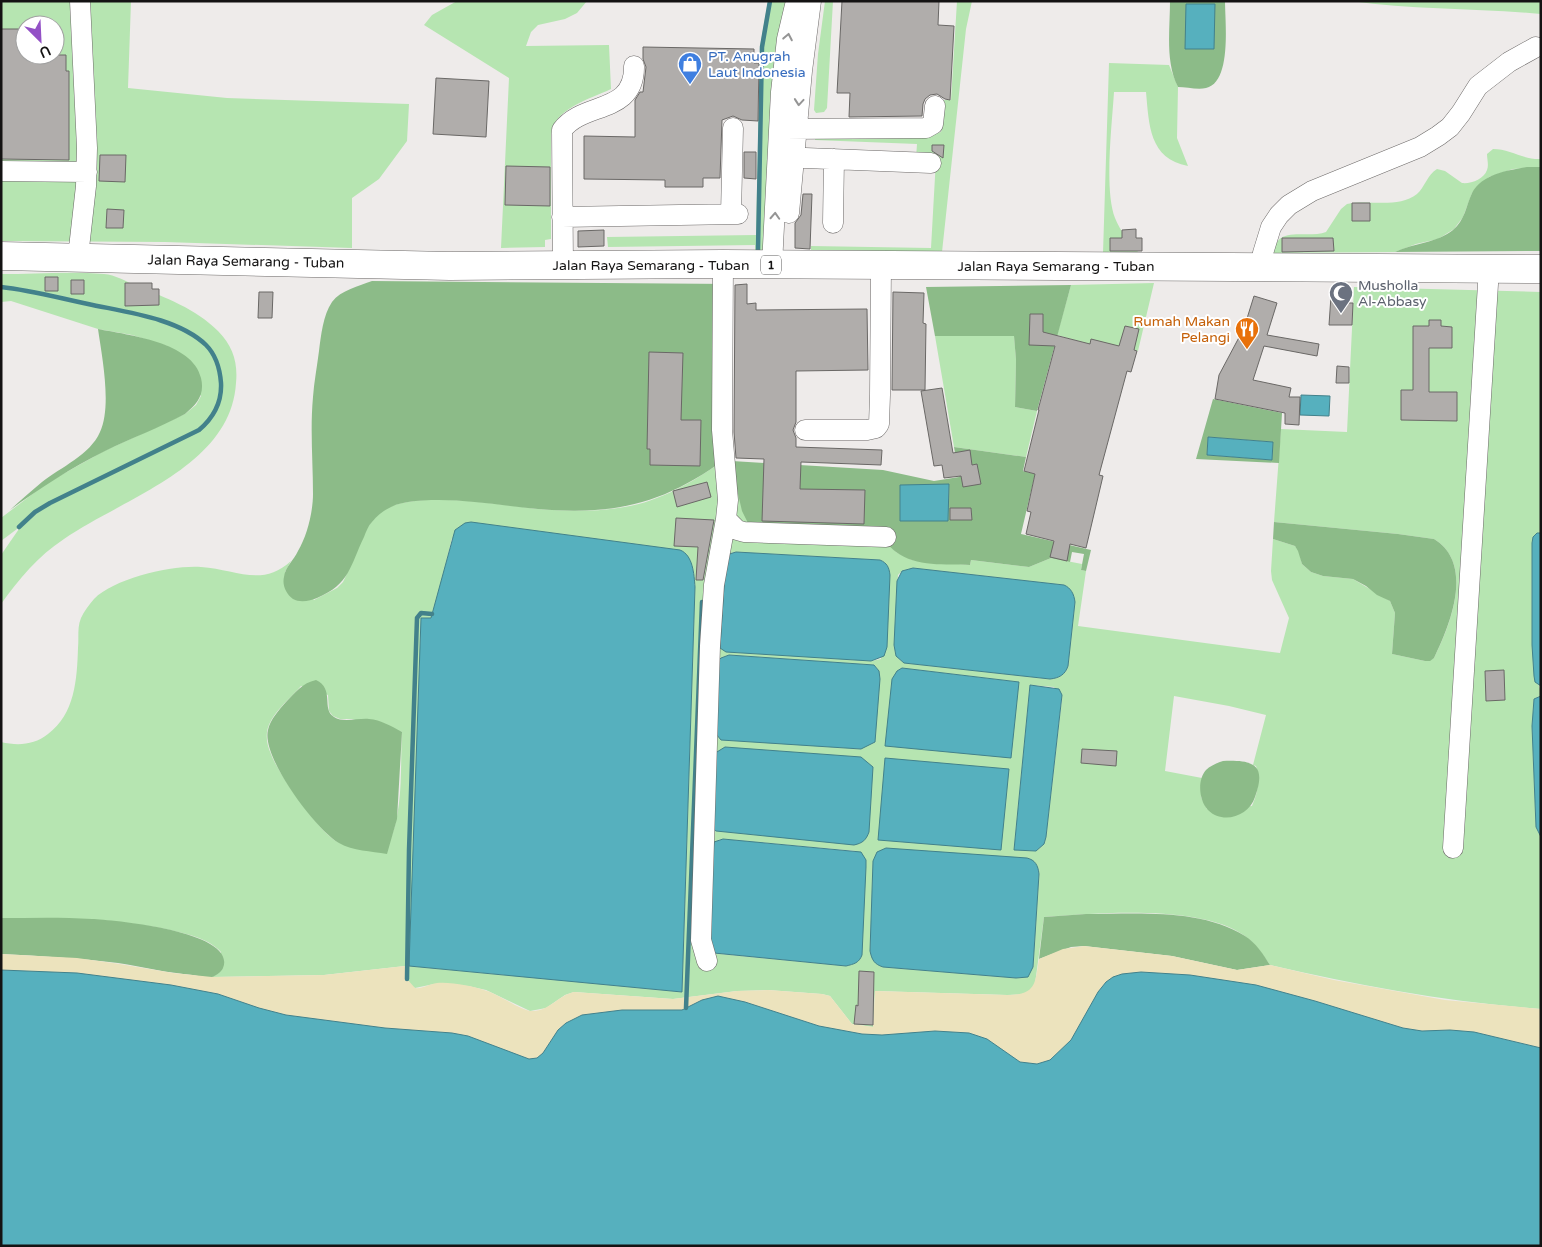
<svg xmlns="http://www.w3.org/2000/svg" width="1542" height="1247" font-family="'Varela Round',sans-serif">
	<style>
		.green { fill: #b6e5b1; fill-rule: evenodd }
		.forest { fill: #8cbb88; fill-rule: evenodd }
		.sand { fill: #ece3bd }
		.water { fill: #56b0be; stroke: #42818b }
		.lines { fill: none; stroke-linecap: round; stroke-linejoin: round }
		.stream { stroke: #42818b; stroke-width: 4.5 }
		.building { fill: #b0adab; stroke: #6a6866 }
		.minor-casing { stroke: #6c6968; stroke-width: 21 }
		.highway-casing { stroke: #6c6968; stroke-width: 29 }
		.minor { stroke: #fff; stroke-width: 20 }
		.highway { stroke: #fff; stroke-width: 28 }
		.oneway { stroke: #959595 }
		.labels { text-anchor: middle; stroke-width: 4; stroke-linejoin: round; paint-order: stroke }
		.shield { fill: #fff; stroke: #5a5a5a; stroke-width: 1 }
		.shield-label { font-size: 12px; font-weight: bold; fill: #141313 }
		.shop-label { font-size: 14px; fill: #366cbe; stroke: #fff; text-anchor: start }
		.street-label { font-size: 14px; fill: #141313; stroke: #fff }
		.worship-label { font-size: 14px; fill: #5b616d; stroke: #fff; text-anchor: start }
		.food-label { font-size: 14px; fill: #c56008; stroke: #fff; text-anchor: end }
	</style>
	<rect width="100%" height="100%" fill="#eeebea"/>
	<path class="green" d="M1 1H131L128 88 227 98 409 104 407 141 379 179 352 198V248L165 242 1 241ZM25 25H55V55H25Z
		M457 1H587L577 13 565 19 538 25 531 32 526 46 609 45 611 89C590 99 553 109 551 135V239L545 240V247L501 248 509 78 424 25 432 15Z
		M768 1H787L774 58 767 250H755V245L608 247 607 237 756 235 760 47Z
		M825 1H833L827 108 824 112 816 113 814 110 818 54Z
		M957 1H972L966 29 942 252 811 250V246L931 248 936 159 916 158 917 144 815 140V137L931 135 941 132 943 126 944 100H951Z
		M1351 1H1541V14C1478 8 1414 10 1351 1Z
		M1109 63 1169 65 1178 87 1177 138 1188 166C1149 159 1149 124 1146 92H1114C1112 125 1104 189 1115 218 1120 231 1130 243 1139 253H1103Z
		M1493 149C1510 149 1524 160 1541 159V167L1513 169 1489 177 1472 193 1463 217 1454 229 1438 239 1416 244 1395 252 1272 253C1274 248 1276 241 1281 238 1291 231 1314 237 1326 232L1341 209 1347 204C1369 199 1398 209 1417 194 1425 187 1427 175 1437 169L1445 171 1462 183C1471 184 1484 179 1487 170 1489 165 1487 159 1487 154Z
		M1 274C34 274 71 271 104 274 115 275 126 281 136 286 165 297 196 309 218 331 233 346 238 363 236 383 231 467 123 498 64 539 38 556 19 579 1 604V555L21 526 1 541V518L47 483 104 451 185 414 196 405 201 396 167 346 132 335 98 329 11 301 1 302Z
		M1154 283 1138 351 1095 346 1057 335 1071 285Z
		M1354 287 1541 292V533H1537L1532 543C1532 584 1531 626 1534 667 1534 678 1541 685 1541 696L1534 699 1532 726 1536 827 1541 837V1009C1448 1002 1361 986 1270 965 1263 955 1256 944 1245 936 1201 904 1097 913 1044 917L1035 984C1029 995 1019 995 1007 995L875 991 873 1027 852 1024 830 996 822 994 768 990 737 991 673 999 574 992 565 995 546 1008 530 1011 486 990 468 986 434 984 415 988C407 984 405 975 405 966L324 975 212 977 217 974 221 952C207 937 185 934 166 929 110 918 58 919 1 918V742C18 746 34 745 48 734 75 714 77 679 78 648 79 638 77 627 81 618 84 611 89 605 94 599 115 578 172 565 201 567 235 569 262 588 291 561L285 572 314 600 337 588 343 582C355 560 361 528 381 512 411 489 501 505 538 509 564 511 592 512 618 508 653 504 689 485 718 464L881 534 896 552 912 560 970 565 971 560 1029 567 1051 558 1082 564 1081 570 1086 571 1078 626 1280 653 1289 618 1272 580 1271 571 1273 539 1295 546 1299 551 1302 564 1311 572 1323 576 1353 579 1390 601 1395 613 1392 654 1425 661 1434 658C1450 626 1475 564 1434 539L1398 534 1274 522 1281 429 1347 432ZM452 538 684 552 691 564 695 587 682 992 410 966 421 618 431 619 441 585ZM736 552 880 560 885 563 881 659 871 661 723 650 731 553ZM913 568 1064 585 1075 602 1068 666C1065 675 1059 678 1050 679L904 663 896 656 894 645 898 575 902 571ZM729 655 874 665 879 671 880 679 861 749 817 746 721 658ZM902 668 1019 682 897 671ZM1030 685 1054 687 1062 698 1046 837 1044 844 1036 851 1014 850ZM301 686 328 695 329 711 333 716 340 719H352L402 732C400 769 404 811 388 845 378 845 345 845 338 842 322 836 277 772 271 754 268 747 266 740 267 732 270 714 290 699 301 686ZM1174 696 1229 706 1266 715 1253 765 1256 766C1260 780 1258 792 1252 806L1207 809 1201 797 1202 778 1165 771ZM723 839 856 851 853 964 846 966 721 954 718 840ZM873 861 1038 868 1039 874 1033 967 1022 978H1016L883 967C875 964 872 959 870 951Z
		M1014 335 1016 360 1015 407 1037 411 1026 457 954 447 935 336Z"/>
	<path class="forest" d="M1170 1H1225C1225 22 1232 82 1206 88 1198 90 1186 87 1178 87 1165 61 1170 30 1170 1Z
		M1527 167H1541V251L1395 252C1414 243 1437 243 1453 230 1465 220 1466 206 1472 193 1482 174 1508 170 1527 167Z
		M372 281 732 284V461L883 470 934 481 959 477 954 447 1026 457 1023 471 1035 474 1021 534 1091 550 1086 571 1081 570 1084 554 1072 552 1070 562 1051 558 1029 567 971 560 970 565C946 564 916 567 896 552 890 548 885 540 881 534L748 523 742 511 735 481 718 464C659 506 609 515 538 509 495 505 451 496 408 502 393 504 381 511 372 522 368 526 366 532 364 537 350 566 350 584 317 598 310 601 300 603 293 599 286 594 282 585 284 577 285 567 294 560 298 551 307 536 313 512 313 494 313 462 310 430 313 397 314 382 317 367 319 351 321 336 323 315 332 302 341 290 359 286 372 281ZM925 485H949L948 521Z
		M1071 285 1037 411 1015 407 1016 360 1014 336H935L926 287Z
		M98 329C128 335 193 342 201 378 205 395 197 404 185 414 159 428 131 438 105 451 71 468 40 488 10 510 20 501 31 491 42 482 61 467 90 455 100 432 112 406 102 357 98 329Z
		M1213 399 1282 413 1279 463 1196 459ZM1208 437 1273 442 1272 460 1207 455Z
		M1274 522 1398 534 1434 539C1475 564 1450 625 1434 658L1430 661H1425L1392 654 1395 613 1390 601 1377 595 1366 586 1353 579 1323 576 1311 572 1302 564 1298 551 1295 546 1273 539Z
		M316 680C335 689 321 709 334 717 343 723 358 718 369 719 381 720 391 726 402 732L397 819 387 854C371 851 353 851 339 843 316 830 261 757 268 730 270 720 279 710 286 702 296 692 302 683 316 680Z
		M1223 761C1253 760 1267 764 1255 797 1249 816 1223 825 1208 810 1199 801 1197 780 1206 770 1210 766 1217 763 1223 761Z
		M1086 914C1136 914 1201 908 1245 936 1256 943 1263 954 1270 965L1237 970 1172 956 1084 946 1071 947 1039 959 1044 917Z
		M1 918C31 918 62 917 92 919 113 920 238 931 223 968 222 971 216 976 212 977 207 978 199 976 193 975 168 973 143 967 118 963 79 958 40 956 1 954Z"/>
	<path class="sand" d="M1084 946 1172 956 1237 970 1270 965 1334 980 1445 1000 1541 1009V1048L1474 1032 1450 1030 1422 1031 1403 1028 1315 1001 1256 985 1190 975 1141 972 1122 974 1106 982 1098 992 1071 1040 1050 1060 1037 1064 1020 1062 987 1039 969 1033 935 1031 882 1035 862 1034 819 1026 745 1002 718 996 702 1000 682 1010H622L582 1015 566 1023 558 1030 543 1053 537 1058 529 1059 468 1036 452 1033 385 1028 286 1015 259 1008 218 994 171 985 77 973 1 970V954L77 958 120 964 173 973 212 977 324 975 405 966 407 979 415 988C422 989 429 984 437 983 453 982 472 986 487 991 500 995 523 1012 533 1011 549 1011 559 995 574 992L673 999 737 991 768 990 822 994 830 996 852 1024 873 1027 875 991 1007 995C1036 995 1035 984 1039 959L1063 949Z"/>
	<path class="water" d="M1186 4H1215L1214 49H1185Z
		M1301 395 1330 396 1329 416 1300 415Z
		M1208 437 1273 442 1272 460 1207 455Z
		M949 484 948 521H900V485Z
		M471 522 680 550C693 555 694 574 695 587L682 992 409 966 421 618H431L455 530 465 523Z
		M1537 533H1541V686L1535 682 1534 676 1532 645V543L1533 537Z
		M736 552 880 560C887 563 889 567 890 575L887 647 884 656 871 661 726 652 720 648 726 555Z
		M913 568 1064 585C1071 588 1074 594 1075 602L1068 666C1065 675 1059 678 1050 679L904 663 896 656 894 645 897 581 902 571Z
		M729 655 874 665 879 671 880 679 875 742 861 749 721 740 712 729 717 662 721 658Z
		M902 668 1019 682 1011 758 885 746 892 679 897 671Z
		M1030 685 1059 689 1062 695 1046 837 1044 844 1036 851 1014 850Z
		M1541 696V837L1536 827 1532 726 1534 699Z
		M725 747 861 757 873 767 869 832C866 840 863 843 854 845L716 831 712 828V755Z
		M885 758 1009 769 1001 850 878 840Z
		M723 839 861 852 866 860V867L862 955C859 963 854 964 846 966L714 953 705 935 714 842Z
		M886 848 1027 858C1035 860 1038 865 1039 874L1033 967 1028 977 1016 978 883 967C874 964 872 960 870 951L873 861 877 852Z
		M1 970 77 973 171 985 218 994 259 1008 286 1015 385 1028 452 1033 468 1036 529 1059 537 1058 543 1053 558 1030 566 1023 582 1015 622 1010H682L702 1000 718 996 745 1002 819 1026 862 1034 882 1035 935 1031 969 1033 987 1039 1020 1062 1037 1064 1050 1060 1071 1040 1098 992 1106 982 1113 977 1122 974 1141 972 1190 975 1256 985 1315 1001 1403 1028 1422 1031 1450 1030 1474 1032 1541 1048V1246H1Z"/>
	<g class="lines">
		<path class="stream" d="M758 250 762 47 770 1
			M1 287C30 290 59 298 88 304 125 312 178 318 206 345 216 355 220 370 221 383 222 403 213 418 199 430L50 503 35 512 19 527
			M407 979 409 850 417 618 421 613 432 614
			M686 1008 702 602"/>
	</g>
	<path class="building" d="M842 1H939L938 25 954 26 950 100 945 99 937 94 930 95 925 99 923 104 922 116 849 117 850 93H837Z
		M1 29H25V55H66V71H69V160L1 159Z
		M643 47 754 49V63H759L758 121 742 120 733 116 722 120 720 178H703V187H665V180L584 179V136L635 137V100L640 92H643L646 67 643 59Z
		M436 78 489 81 486 137 433 134Z
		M932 145H944L943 158 932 151Z
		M744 152H756V179L744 178Z
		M100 155H126L125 182 99 181Z
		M506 166 550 167V206L505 205Z
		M803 194H812L810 249 795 248V223L801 215Z
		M1352 203H1370V221H1352Z
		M107 209 124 210 123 228H106Z
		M1136 229V238H1142V251H1110V238H1122V230Z
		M604 230V246L578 247V231Z
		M1282 238H1333L1334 251 1282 252Z
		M45 277H58V291H45Z
		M71 280H84V294H71Z
		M125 283H152V289H159V305L125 306Z
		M747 284V304L756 303V310L867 309 868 370 796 371V422L793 430 796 438V447L882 450 881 465 801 462 800 489 865 490 864 524 762 521 764 459 736 458 734 432 735 285Z
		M259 292H273L272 318H258Z
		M893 292 924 293 923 323 926 324 925 390H892Z
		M1254 296 1277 303 1267 335 1319 344 1317 356 1264 346 1253 380 1291 388 1289 397H1300L1299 425 1285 424V413L1215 399 1219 375 1244 328Z
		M1331 296H1350L1349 303H1353L1352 325H1329Z
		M1030 314H1043V332L1090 344 1091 339 1119 346 1125 326 1139 329 1134 350 1137 351 1131 372 1127 371 1099 475 1103 476 1086 548 1070 544 1067 561 1050 557 1054 541 1026 534 1031 512 1027 511 1035 474 1024 471 1039 410H1038L1055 346 1029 345Z
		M1429 320H1441V326L1452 327V348H1429V392H1457V421L1401 420V390H1413V326H1429Z
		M649 352 683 353 681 420H701L700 466 650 465V449H647Z
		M1337 366 1349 367V383H1336Z
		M942 388 953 453 970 450 972 465 977 464 981 484 963 487 961 476 944 478 942 465 934 466 921 391Z
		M707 482 711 497 677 507 673 491Z
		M950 508H971L972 520H950Z
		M676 518 714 520 703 580H696L698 547 674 546Z
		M1504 670 1505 700 1486 701 1485 671Z
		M1082 749 1117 751 1116 766 1081 763Z
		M859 971 874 972 873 1025 854 1024 856 1005 858 1006Z"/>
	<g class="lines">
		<g class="minor-casing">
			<path id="minor" d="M785 129 926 128 933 124 935 106
				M780 157 931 163
				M1 171 87 172
				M789 213 802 71 811 1
				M731 214 733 128
				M562 217 738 214
				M833 223 834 159
				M78 257 86 186 87 148 80 1
				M772 265 781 92 787 39 796 1
				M563 266 562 130C583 101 635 115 634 66
				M1260 267 1263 253 1271 227 1279 215 1289 205 1312 191 1420 147 1438 136 1450 127 1461 113 1478 86 1509 62 1536 47
				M805 430H867L876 428 879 424 880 395 881 265
				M726 519 737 530 744 532 886 537
				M1453 848 1489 268
				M707 961 701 940 710 646 714 585 726 519 728 500 722 430 723 264"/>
		</g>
		<g class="highway-casing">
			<path id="highway" d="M1 256 450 266 723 264 1541 269"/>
		</g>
		<use href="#minor" class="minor"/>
		<use href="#highway" class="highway"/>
	</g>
	<defs><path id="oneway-chevron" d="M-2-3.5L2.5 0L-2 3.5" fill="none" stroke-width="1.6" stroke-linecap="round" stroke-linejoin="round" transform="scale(1.25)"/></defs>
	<g class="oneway">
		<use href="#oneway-chevron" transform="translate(788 37) rotate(-79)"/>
		<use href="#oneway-chevron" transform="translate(799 102) rotate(95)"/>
		<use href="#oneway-chevron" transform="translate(775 216) rotate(-87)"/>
	</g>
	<defs>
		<g id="shop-pin" transform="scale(1.25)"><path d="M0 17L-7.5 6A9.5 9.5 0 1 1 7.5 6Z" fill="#3f7fe0" stroke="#fff"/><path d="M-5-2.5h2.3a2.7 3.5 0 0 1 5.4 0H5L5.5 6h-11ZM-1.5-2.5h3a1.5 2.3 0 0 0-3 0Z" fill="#fff"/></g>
		<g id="mosque-pin" transform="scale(1.25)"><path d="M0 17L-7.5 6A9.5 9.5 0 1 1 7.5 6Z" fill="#6b7280" stroke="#fff"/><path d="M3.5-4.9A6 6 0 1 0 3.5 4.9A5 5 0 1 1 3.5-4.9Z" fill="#fff"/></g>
		<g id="restaurant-pin" transform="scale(1.25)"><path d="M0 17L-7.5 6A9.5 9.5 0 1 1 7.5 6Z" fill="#e8710a" stroke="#fff"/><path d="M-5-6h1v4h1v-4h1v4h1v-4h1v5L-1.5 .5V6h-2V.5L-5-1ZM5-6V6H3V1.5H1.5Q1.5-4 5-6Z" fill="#fff"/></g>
	</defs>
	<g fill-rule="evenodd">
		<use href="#shop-pin" x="690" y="64"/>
		<use href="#mosque-pin" x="1341" y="293"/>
		<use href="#restaurant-pin" x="1247" y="329"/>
	</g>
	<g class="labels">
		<rect class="shield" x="761" y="255.5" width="20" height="19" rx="4"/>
		<g class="shield-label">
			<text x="771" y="269">1</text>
		</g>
		<g class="shop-label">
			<text x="708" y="61">PT. Anugrah<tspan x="708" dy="16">Laut Indonesia</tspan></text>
		</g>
		<g class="street-label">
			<text transform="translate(246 261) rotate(1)" y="5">Jalan Raya Semarang - Tuban</text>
			<text x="651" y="270">Jalan Raya Semarang - Tuban</text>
			<text x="1056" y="271">Jalan Raya Semarang - Tuban</text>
		</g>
		<g class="worship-label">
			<text x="1358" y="290">Musholla<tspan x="1358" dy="16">Al-Abbasy</tspan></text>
		</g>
		<g class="food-label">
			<text x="1230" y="326">Rumah Makan<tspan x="1230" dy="16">Pelangi</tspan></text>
		</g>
	</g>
	<rect width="1542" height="1247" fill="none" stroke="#141313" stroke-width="5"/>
	<g transform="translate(40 40) rotate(156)"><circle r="24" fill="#ffffff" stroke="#a1a1a1"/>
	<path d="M0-4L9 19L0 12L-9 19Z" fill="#9351c6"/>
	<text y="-8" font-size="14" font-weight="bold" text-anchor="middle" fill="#141313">U</text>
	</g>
</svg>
